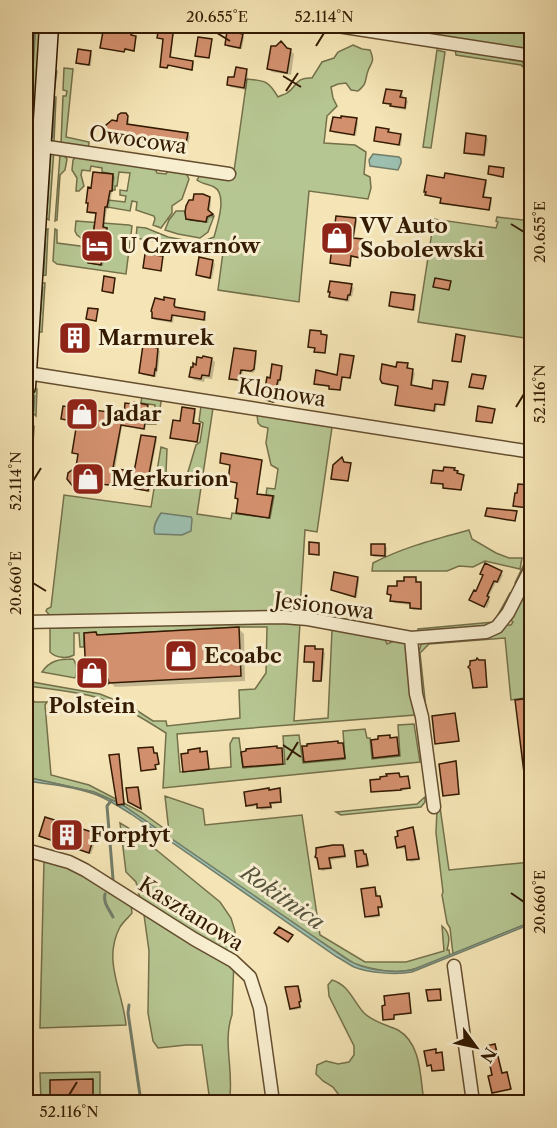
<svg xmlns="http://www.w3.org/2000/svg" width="557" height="1128" font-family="'Libre Caslon Text',serif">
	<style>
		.green { fill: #b6c692; stroke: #74704a; stroke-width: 1.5 }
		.water { fill: #9cbfaf; stroke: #727d69; stroke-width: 1.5 }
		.shadow { fill: #0003 }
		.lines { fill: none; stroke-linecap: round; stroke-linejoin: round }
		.stream { stroke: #727d69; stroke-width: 3 }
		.building { fill: #d3906e; stroke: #331a01; stroke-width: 1.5 }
		.street-casing { stroke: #644d2e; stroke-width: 15 }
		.secondary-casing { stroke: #331a01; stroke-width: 21 }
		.street { stroke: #f8eed0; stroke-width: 12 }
		.secondary { stroke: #f8eed0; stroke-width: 18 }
		.ticks { fill: none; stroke: #331a01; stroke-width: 2 }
		.labels { text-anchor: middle; stroke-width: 6; stroke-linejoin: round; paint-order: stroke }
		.street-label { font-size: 21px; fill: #331a01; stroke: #f8eed0 }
		.poi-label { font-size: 21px; font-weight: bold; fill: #331a01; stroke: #f8eed0; text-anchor: start }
		.water-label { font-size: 22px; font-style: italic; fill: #58543e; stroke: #f8eed0 }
		.neatline { fill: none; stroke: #331a01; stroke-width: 2 }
		.ticks-label { font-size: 15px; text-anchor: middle; fill: #331a01 }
	</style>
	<rect width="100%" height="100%" fill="#f5e5b6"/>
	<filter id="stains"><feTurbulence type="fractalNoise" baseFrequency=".00333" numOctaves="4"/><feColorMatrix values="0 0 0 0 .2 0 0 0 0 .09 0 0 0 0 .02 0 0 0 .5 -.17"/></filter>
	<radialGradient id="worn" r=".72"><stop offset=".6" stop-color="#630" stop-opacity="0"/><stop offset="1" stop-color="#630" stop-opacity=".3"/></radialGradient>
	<path class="green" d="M26 26H40L30 201 26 203Z
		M371 26H531V51Z
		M433 44 516 59 523 62 524 68 521 65 456 55 455 49 432 47Z
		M353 45 362 49 370 50C376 64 370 62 367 74 365 83 366 84 358 91L351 90 346 83 338 84 331 87 333 98 337 106 327 116 324 143 355 145 366 152 364 174 370 177 371 188 368 199 309 191 299 302 218 290 223 252 136 238 137 227 146 228 168 237 199 243 214 237C217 226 228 194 214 187 208 184 202 184 197 180L201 173 234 171 247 79C265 81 268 80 278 97 281 95 284 95 287 93 297 87 295 77 312 78L322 62 334 58 338 52Z
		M437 50 445 52 431 148 423 147Z
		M64 68 73 69 66 137 89 142 88 149 61 144 63 96H66L67 91 63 90Z
		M51 96 56 97 54 142 47 139Z
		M54 149 49 220 44 217 46 152Z
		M61 152 67 159 65 170 60 175 57 220 55 221 60 155Z
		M78 155 154 166 157 173 166 174 170 168 185 171 189 179 182 199 172 206V213L161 228 153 225 155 219 154 216 136 210 137 202 132 201 130 211 107 207 108 200 125 202 126 196 120 195V190L127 191 130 173 119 172 117 186H115V190H112L113 174 102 172V168L91 166 90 171 82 170 81 175 84 186 79 191H76L77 178 72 170 73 160Z
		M176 211H185L186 219 206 222 207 217 210 215 214 216 208 232 200 238 178 234 165 230 169 220Z
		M497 217 531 221V339L418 322 434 219 496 228 498 222 496 221Z
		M76 221 129 225 132 226 126 274 57 264 53 261 55 229 57 230V243L80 246 85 249V252L90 253 89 263 101 265 103 255H109L111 239 106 238 107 228 94 226 93 236 87 235 86 237 81 238 77 235 75 231Z
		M48 229 46 275 40 276 43 231Z
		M40 283H45L42 332H38Z
		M34 389H37L36 416 29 409 30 394Z
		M142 396 159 399 161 402 158 421 156 424H147L149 412 154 413 155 405 141 403Z
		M201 406 213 408 197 514 231 519 232 513 270 518 274 496 266 495 267 488 275 489 278 469 271 465 266 443 268 428 261 426 258 423 257 415 332 427 317 532 305 530 300 609 341 617V620L51 617 46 611 47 609 51 607 64 495 151 507 161 447 167 449 166 473 168 476 177 481 179 484 183 486 185 482 196 445 200 442 203 423 199 421Z
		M34 427 31 477 26 474 27 433Z
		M26 493H30L26 570Z
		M531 513V553L529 561 518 585 515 583 524 564Z
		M469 530 472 539 496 553 509 558H522L520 569 485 561 473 567 459 566 447 571H372L373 563C404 547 436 539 469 530Z
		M531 577V697L511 700 505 638 429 644 420 653 426 709 449 870 531 862V922L453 954 450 928 447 923 442 895 443 892 436 833 437 808 424 710 418 654 422 642 505 625H511L513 622 510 619Z
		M510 593 514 595 502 617 488 627 418 632V629L494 622Z
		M282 622 300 623 294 721 328 718 332 630 311 625 384 637 387 644 392 642 393 639 406 643 415 715 177 734 180 772 231 767 230 744 233 738H239L243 768 285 764 283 736 299 735 303 763 345 759 343 731 365 729 367 738H370L372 759 400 756 398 725 414 724 420 762 163 788 166 733C144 719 123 706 99 698 76 691 51 689 28 686L26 684V681L100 694 130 706 153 721H166L167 726 240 718 239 690 255 689 266 673 267 627H239L97 635 96 632 84 633V647H80L79 633H74V655C67 659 56 658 50 652V628Z
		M73 659C77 663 77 674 75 678L42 672C50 660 60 659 73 659Z
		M82 665H85L86 680 108 679 109 683 107 685 85 681 83 679Z
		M26 695 35 702H47L45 705 51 775 89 785 141 812 169 832 165 796 203 809 205 825 302 815 320 935 365 962H406L444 951 442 926C450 933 450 940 447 950H449L450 956C437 961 424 967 410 970 395 974 370 969 355 964L254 897 121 804 94 792 26 777Z
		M425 797V802L421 807 341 815 336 812 417 804Z
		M120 823 132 830 220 902 231 918 235 931 232 1015C222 1043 235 1074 229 1102H210L202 1045H186L158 1048 153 1041 148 1013 149 951 144 915 136 882 126 872Z
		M44 860 65 865 131 905 132 913C128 918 123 922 120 927 102 961 123 991 126 1025L40 1028Z
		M332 980C349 985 353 1001 364 1013 373 1022 387 1025 398 1030 422 1044 420 1078 424 1102H344L333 1087 323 1081 316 1074 317 1065 326 1061 338 1064 349 1062 354 1055V1046L329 996 328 985Z
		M100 1072V1102H41L40 1073Z"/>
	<path class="water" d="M373 154 399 157 401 159V163L398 170 370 166 369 160Z
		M161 513 191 517 192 519 191 531 182 535 155 534C152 527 157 519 161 513Z
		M26 777 94 792 121 804 339 954C345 958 350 962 356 964 372 971 395 973 412 970L531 922V924L412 972C396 975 369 973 354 967 348 964 343 960 337 957L131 814C120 807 109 800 97 795 75 787 49 784 26 781Z"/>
	<path class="shadow" d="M93 26H133L131 37 136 38 134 51 125 49V51L102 48 105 28Z
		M160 26 174 29 171 58 193 62 194 63 193 70 169 65 168 69 162 67 164 39 158 37Z
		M242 35 244 37 242 49 228 47 226 45Z
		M287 50 291 51 294 54 291 75 272 72 269 69Z
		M90 52 92 54 91 66 80 65 78 63Z
		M246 71 248 73 246 90 230 87 228 85Z
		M401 93 403 95 402 99 408 101 406 110 394 108 385 103Z
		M125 115 129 120V125L187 134 190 136 187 150 113 138 105 131 118 123Z
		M356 120 358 122 356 136 334 133 332 131Z
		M388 130 390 134 400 135 402 137 401 146 377 142 375 140Z
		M486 137 488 139 485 157 467 154 465 152Z
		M113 175 115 177 113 192H112L109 209H107L104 229 108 231 107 239 113 242 110 257 105 256 103 266 92 264 90 262 91 254 86 252 94 238 97 214H90L88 212 89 204 87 202 93 189Z
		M445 179 485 181 487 183 484 199 490 200 492 201 490 211 444 204 442 203V198L429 196 427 195Z
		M209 198 211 200 210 213 214 217 209 219 208 223 190 221 187 218 195 202Z
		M355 220 357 221 354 239 364 242 362 258 352 257 351 267 333 264 332 263Z
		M201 259 213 262 215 264 212 279 200 277 198 275Z
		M351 286 354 288 352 297 350 296 349 302 333 299 330 297Z
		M414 296 416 298 415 311 393 308 391 306Z
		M174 300 176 302 175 308 204 313 206 316V321L174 316 173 323 155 320 153 318Z
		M157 349 160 351 158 371H157L156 377 143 375 141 373Z
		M255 352 257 355 255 371 253 373 243 371 241 382 233 380 231 378Z
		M353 357 354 359 351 379 343 377 341 391 332 389 331 387 317 385 316 383 338 377Z
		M211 359 215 362 212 379 205 378 204 382 194 380 191 377 198 367Z
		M407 365 409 367 408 370 415 373 412 387 433 390 447 384 449 386 446 406 437 405 436 412 399 406 397 404 399 387 386 385 382 381 398 368Z
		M281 367 283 369 281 381H280L275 403 270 402 268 400V389L266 387Z
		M147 406 149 408 145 430 122 426 115 470 136 473 155 439 157 440 150 476 152 478 150 492 111 485V486L100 485 98 493 78 490 76 488 79 455 73 453 78 423 64 420 63 419 125 416Z
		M194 410 196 412 194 425 201 427 198 443 173 439 171 437 181 423Z
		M385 546 387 548 386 557H374L372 555Z
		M486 565 503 575 499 583 496 582 488 598 490 600 487 608 473 601 485 576Z
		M357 578 359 580 357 598 335 591 333 589Z
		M416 579 418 581V583L422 585V610H413L411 608V605L394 603 389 594Z
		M239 629 244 634 245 681 115 687 112 684 93 685 87 680 96 633 99 637Z
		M315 648 318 650 322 651 325 653 322 682H317L315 680V664L308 663 306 661Z
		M532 656V670H527L525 657Z
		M532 700V781L528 782 517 701Z
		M118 755 120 757 125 806 120 807 118 805Z
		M400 778H408L409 789 401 791 372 792Z
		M138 788 140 790 142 810 132 804Z
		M279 790 281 792 282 803 272 804V809L261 810 258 806 250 807 247 805Z
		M46 819 95 834 97 837 91 854 43 838 41 836Z
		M413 828 415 831 420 860 411 862 409 860 407 848 400 849 398 847Z
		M343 846 345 848 346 858 331 860 332 869 322 871 320 868 319 859Z
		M363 851 368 858 369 867 360 868 358 866Z
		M375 889 377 891 381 909H379L380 917 369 918 367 916Z
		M298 987 300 990 302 1003H300L301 1009 293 1010 291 1008Z
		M455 1096 457 1102H441L440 1099Z"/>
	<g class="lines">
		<path class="stream" d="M54 88 56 71
			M52 137 54 99
			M26 165 35 26
			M46 214 49 170
			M43 274 45 232
			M39 321 42 287
			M33 411 34 396
			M29 474 32 431
			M26 528 27 507
			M111 801 107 806 113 879
			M105 894C103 903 109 909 113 917
			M129 1005 128 1013 141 1102"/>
	</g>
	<path class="building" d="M104 26H133L131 35 136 36 134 51 125 49 124 52 100 48Z
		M159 26H174L170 57 193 61 192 70 168 65 167 68 160 67 163 39 157 38Z
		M227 31 243 34 240 48 225 45Z
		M198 37 212 39 209 58 195 56Z
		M281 41 287 48 291 49 287 73 267 69 271 46H276Z
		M78 49 91 51 89 65 76 63Z
		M236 67 247 69 244 88 227 85 228 77H234Z
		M386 89 402 91 400 97 406 98 405 108 390 106 391 104 383 103Z
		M121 113H126L128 116 127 124 188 133 185 149 109 137 104 131 105 126 112 120 117 121 118 115Z
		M341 116 357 118 354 135 330 131 333 117 341 118Z
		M376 127 389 129 388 132 401 134 399 145 374 141Z
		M466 133 486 136 484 155 464 153Z
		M489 166 504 168 503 177 488 174Z
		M93 172 113 174 112 191H110L107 207H105L103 227 107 228 105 238 111 239 109 255H103L101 265 88 263 90 253 84 252 87 235 93 236 96 213 87 212 88 203H86L88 187 91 188Z
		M445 173 486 180 483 197 491 198 489 210 440 203 441 198 425 195 426 192H424L427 175 444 178Z
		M194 194H203L210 197 208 210 213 214 207 217 206 222 186 219 185 212 186 206 189 200H193Z
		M336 216 356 218 353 238 363 239 361 258 351 256 350 266 330 263Z
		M145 254 163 256 161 271 143 268Z
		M199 257 213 260 210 278 196 275Z
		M104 276 115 278 113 293 102 291Z
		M435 278 451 281 449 290 433 287Z
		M330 281 352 284 350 295H348L347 300 329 297 330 292H328Z
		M391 292 415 295 413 310 389 306Z
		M164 297 175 299 174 305 175 307 205 312 204 320 172 315 171 321 152 318V312L151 311 155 298 164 300Z
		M88 308 98 309 96 321 86 319Z
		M310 330 321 331V334L327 335 325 353 314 352 315 348 308 347Z
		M456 334 465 336 461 362 452 361Z
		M143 345 158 348 156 370 155 369 154 376 139 373Z
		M234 348 256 351 254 369 251 371 241 370 239 380 229 379Z
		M340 354 354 356 350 378 342 377 340 390 329 389V386L314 384 316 370 337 375Z
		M203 356 212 358 209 376 202 375 201 379 189 377 191 367H193V363L196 365 197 357 202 358Z
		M397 362 408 363 407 368 413 369 411 385 432 389 433 380 448 382 444 405 435 404 434 411 395 405 398 386 382 383 380 379 382 364 396 367Z
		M272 364 282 366 280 380H278L273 402 266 400 268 388H265L267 377 270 378Z
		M472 374 486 376 483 389 469 387Z
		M134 402 148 405 144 429 121 425 113 468 134 472 141 435 156 437 149 474 151 475 148 491 110 484V485L99 484 97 492 75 489 67 479 68 473 76 467 78 454 72 453 77 422 61 419 63 406 124 414 125 403 133 404Z
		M478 406 495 409 492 423 476 421Z
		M182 407 195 409 193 423 200 424 197 442 170 438 173 420 180 421Z
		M221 453 262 460 257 494 273 496 269 518 236 513 238 499 235 498 237 483 228 481 230 465 220 463Z
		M342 457 344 462 351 463 348 481 331 479 333 465Z
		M444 467 455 468 454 470 458 471 457 473 464 475 461 490 443 488V484L431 483 433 470 443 471Z
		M518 484 530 485 528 508 513 506 515 493H517Z
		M487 508 517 511 515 521 485 516Z
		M309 542 319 543V555L309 554Z
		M371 544H385V556L371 555Z
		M485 563 502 571 497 582 494 581 487 596 489 597 484 607 469 600 474 590 476 591 483 575 480 574Z
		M334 572 358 577 355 597 331 590Z
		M404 577H416V582H421V609L410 608V603L390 601 391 595 387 594 388 586H397V581H404Z
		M239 627 241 676 109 683 108 679 86 680 84 633 96 632 97 635Z
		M305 646H315V649H323L321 681H313L314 662H304Z
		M477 658 479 660H485L487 687 473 688 470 669 468 667 470 665V661L476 660Z
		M531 698V710H528L531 737V788L526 789 515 700Z
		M455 713 459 741 435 744 432 716Z
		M390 735V738L397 737 399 755 373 758 371 740 378 739V736Z
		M338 741V743H343L345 758 304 762 302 746H307V744Z
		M277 746V748H282L283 764 243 767 241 752 246 751V749Z
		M153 747 154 753H157L159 764 155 765 156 769 141 771 138 748Z
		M200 748V752L207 751 209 769 183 772 181 754 188 753V750Z
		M119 754 124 804 117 805 109 755Z
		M456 761 459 794 443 796 439 764Z
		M399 773 400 777 408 776 410 788 401 789V790L371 792 370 780 380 779V777L387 776 386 774Z
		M138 787 141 809 128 802 126 788Z
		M269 788V790L280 788 281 802 270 803 271 807 257 808V804L246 806 244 792Z
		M45 817 95 833 89 853 39 836Z
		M413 827 419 859 407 860 405 846 397 848 395 837 398 836 397 831Z
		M333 845H343L345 856 329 858 331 868 319 869 317 858 315 857 316 854V848Z
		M363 850 364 854H366L368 865 357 867 355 851Z
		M375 887 376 896H380L382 905V907H378L379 915 365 917 361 889Z
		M279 927 293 935 288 942 274 933Z
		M298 986 301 1001 299 1002 300 1007 290 1009 285 987Z
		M440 989 441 1000 428 1001 426 990Z
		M409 993 411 1013 394 1015V1019L383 1020 382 1006 385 1005 384 996Z
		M495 1044 502 1073 507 1072 511 1089 492 1093 488 1076 492 1075 486 1046Z
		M436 1049V1053L442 1052 444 1070 432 1071 431 1065 427 1066 424 1051Z
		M93 1079V1097L50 1098V1080Z"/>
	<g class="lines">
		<g class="street-casing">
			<path id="street" d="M338 26 532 56
				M41 146 229 174
				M27 373 532 452
				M26 622 283 617 308 619 411 638 416 694 422 717 434 807
				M411 638 486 632 497 627 508 613 532 566
				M26 850 69 862 85 870 194 939 233 961 250 977 260 1008 273 1102
				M454 966 473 1102"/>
		</g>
		<g class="secondary-casing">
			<path id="secondary" d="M26 387 49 26
				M530 1102H532"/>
		</g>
		<use href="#street" class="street"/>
		<use href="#secondary" class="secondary"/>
	</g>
	<path class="ticks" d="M217 33 230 41M316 46 324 33M283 76 301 87M286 91 298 73M511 224 524 232M516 407 524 394M33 481 41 468M33 583 46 591M283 745 301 757M287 760 298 742M511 893 524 902M69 1095 77 1082"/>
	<defs>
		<g id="shop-square" transform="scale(1.725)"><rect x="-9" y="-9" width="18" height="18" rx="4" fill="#8f2418" stroke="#f8eed0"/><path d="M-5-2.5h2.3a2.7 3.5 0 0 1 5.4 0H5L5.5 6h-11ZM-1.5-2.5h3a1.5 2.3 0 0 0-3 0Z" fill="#fff"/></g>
		<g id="hotel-square" transform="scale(1.725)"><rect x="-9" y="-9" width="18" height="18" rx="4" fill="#8f2418" stroke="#f8eed0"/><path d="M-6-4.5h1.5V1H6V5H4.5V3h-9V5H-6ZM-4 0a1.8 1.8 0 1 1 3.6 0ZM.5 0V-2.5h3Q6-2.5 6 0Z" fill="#fff"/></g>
		<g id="building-square" transform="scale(1.725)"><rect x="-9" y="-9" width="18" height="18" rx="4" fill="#8f2418" stroke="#f8eed0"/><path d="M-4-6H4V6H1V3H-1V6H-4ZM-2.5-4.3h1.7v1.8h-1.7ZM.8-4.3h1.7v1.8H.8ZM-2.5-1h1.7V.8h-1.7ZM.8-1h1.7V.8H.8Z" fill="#fff"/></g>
	</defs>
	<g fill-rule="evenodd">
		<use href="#shop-square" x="337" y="238"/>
		<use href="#hotel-square" x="97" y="246"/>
		<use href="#building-square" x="75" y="338"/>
		<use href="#shop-square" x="82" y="414"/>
		<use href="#shop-square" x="88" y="479"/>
		<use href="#shop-square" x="181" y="656"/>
		<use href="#shop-square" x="92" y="673"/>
		<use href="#building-square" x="67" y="835"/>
	</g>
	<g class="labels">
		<g class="street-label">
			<text transform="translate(138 140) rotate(8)" y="7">Owocowa</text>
			<text transform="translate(282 393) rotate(9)" y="7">Klonowa</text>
			<text transform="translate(324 606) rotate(7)" y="7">Jesionowa</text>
			<text transform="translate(191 914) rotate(32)" y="7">Kasztanowa</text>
		</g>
		<g class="poi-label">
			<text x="360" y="233">VV Auto<tspan x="360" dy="24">Sobolewski</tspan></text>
			<text x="120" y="253">U Czwarnów</text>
			<text x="98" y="345">Marmurek</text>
			<text x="105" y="421">Jadar</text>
			<text x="111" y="486">Merkurion</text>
			<text x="204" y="663">Ecoabc</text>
			<text x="92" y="713" text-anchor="middle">Polstein</text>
			<text x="90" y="842">Forpłyt</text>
		</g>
		<g class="water-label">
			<text transform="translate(283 897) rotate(35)" y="8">Rokitnica</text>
		</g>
	</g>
	<rect width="557" height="1128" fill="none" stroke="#f5e5b6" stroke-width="66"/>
	<g transform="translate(476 1047) rotate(123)" stroke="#f8eed0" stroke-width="4.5" paint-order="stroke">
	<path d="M0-4.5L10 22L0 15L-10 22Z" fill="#331a01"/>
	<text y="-9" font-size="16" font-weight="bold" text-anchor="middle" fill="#331a01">N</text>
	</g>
	<rect x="33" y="33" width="491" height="1062" class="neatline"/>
	<g class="ticks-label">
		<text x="217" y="22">20.655°E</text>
		<text x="324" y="22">52.114°N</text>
		<text transform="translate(540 232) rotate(-90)" y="5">20.655°E</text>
		<text transform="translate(540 394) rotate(-90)" y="5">52.116°N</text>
		<text transform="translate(16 481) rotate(-90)" y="5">52.114°N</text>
		<text transform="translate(16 583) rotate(-90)" y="5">20.660°E</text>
		<text transform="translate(540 902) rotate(-90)" y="5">20.660°E</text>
		<text x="69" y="1117">52.116°N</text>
	</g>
	<rect width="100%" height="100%" filter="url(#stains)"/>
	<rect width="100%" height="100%" fill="url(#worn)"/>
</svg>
